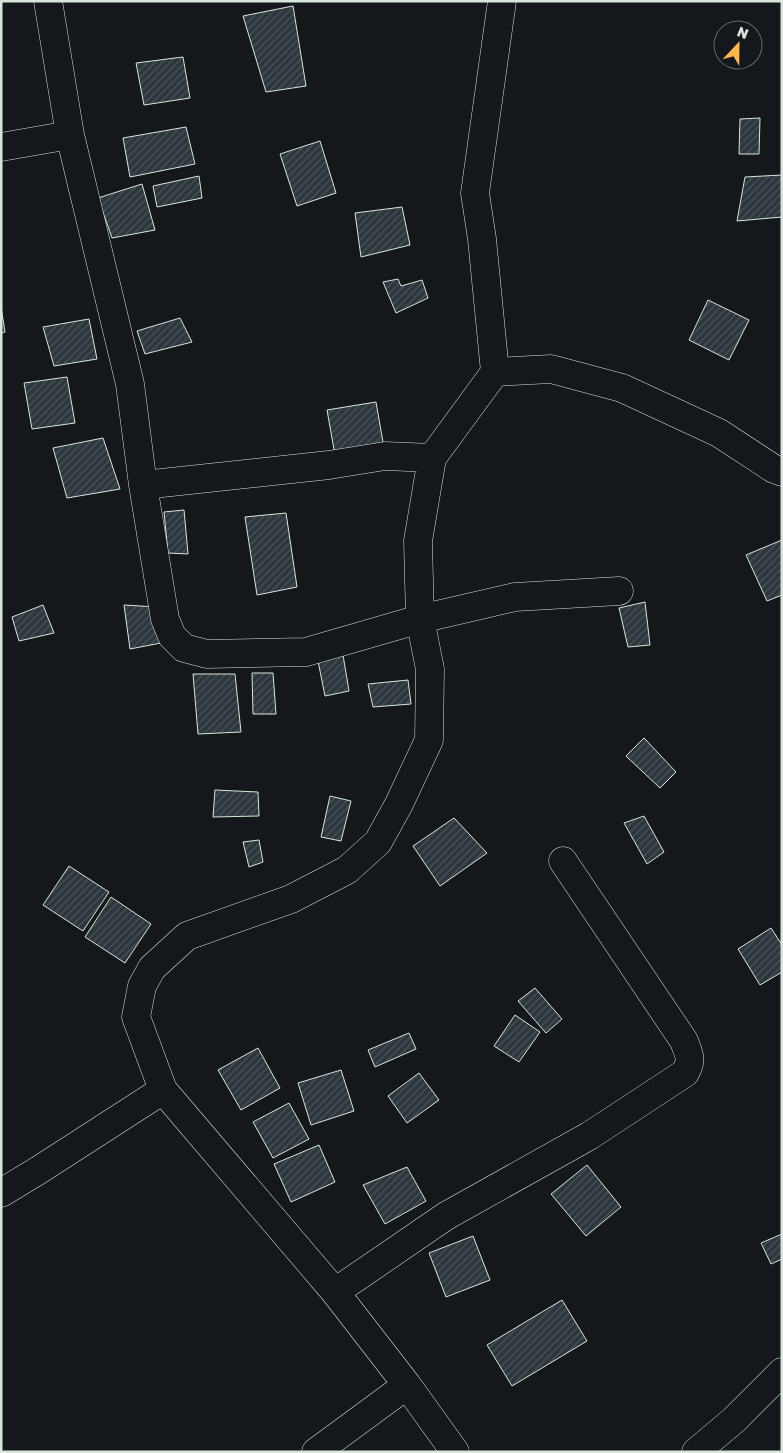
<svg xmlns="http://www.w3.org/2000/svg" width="783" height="1453" font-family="'Golos Text',sans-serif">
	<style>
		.building { fill: url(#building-hatch); stroke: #d8e6dc }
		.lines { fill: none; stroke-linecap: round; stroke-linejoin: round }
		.minor-casing { stroke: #d8e6dc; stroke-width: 29 }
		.minor { stroke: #14181c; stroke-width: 28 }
	</style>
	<defs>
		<pattern id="building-hatch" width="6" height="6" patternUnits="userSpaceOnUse" patternTransform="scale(1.25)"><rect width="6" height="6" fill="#2c363c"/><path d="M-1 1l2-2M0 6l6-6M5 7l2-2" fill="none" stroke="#4a5358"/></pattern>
	</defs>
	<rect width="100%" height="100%" fill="#14181c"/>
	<path class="building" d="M293 6 306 86 266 92 243 16Z
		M183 57 190 98 144 105 136 63Z
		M760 118 759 154H739L740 119Z
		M186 127 195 164 130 177 123 138Z
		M320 141 336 193 297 206 280 154Z
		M782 175V217L737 221 745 177Z
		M199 176 202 198 157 207 153 186Z
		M142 184 155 230 112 238 98 198Z
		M402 207 410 245 361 257 355 213Z
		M398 279 401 286 422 280 428 298 396 313 383 282Z
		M708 300 749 320 729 360 689 340Z
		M1 307 5 332 1 333Z
		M180 318 192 342 145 354 137 331Z
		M89 319 97 359 54 366 43 327Z
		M67 377 75 423 32 429 24 383Z
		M376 402 384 448 335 455 327 410Z
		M103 438 120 489 67 498 53 448Z
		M184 510 188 554 168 553 164 512Z
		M286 513 297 587 257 595 245 517Z
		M782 540V595L767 601 746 555Z
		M645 602 650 645 628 647 619 608Z
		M43 605 54 633 19 641 12 617Z
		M124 605 157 607 166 642 130 649Z
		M342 649 349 691 325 696 317 656Z
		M252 673H273L276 714H253Z
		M193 674H235L241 732 198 734Z
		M408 680 411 704 373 707 368 684Z
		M644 738 676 772 660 788 626 756Z
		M215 790 258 792 259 816 213 817Z
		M330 796 351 801 341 841 321 837Z
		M644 816 664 852 647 864 624 823Z
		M454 818 487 853 440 886 413 846Z
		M259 840 263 862 249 867 243 842Z
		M69 866 109 892 83 931 43 905Z
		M111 897 151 924 125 963 85 937Z
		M771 928 782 945V972L760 985 738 949Z
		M535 988 562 1019 546 1033 518 1001Z
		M515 1015 540 1032 519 1062 494 1046Z
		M409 1033 416 1049 375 1067 368 1050Z
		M258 1048 280 1088 241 1110 218 1070Z
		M341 1070 354 1111 311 1125 298 1083Z
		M419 1073 439 1100 407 1123 388 1096Z
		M289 1103 309 1139 273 1158 253 1122Z
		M319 1145 335 1182 291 1202 274 1164Z
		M587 1165 621 1207 586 1236 551 1194Z
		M407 1167 426 1201 385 1224 363 1185Z
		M782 1234V1259L771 1264 761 1243Z
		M473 1236 490 1280 446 1297 429 1253Z
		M562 1300 587 1341 512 1386 487 1345Z"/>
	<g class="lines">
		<g class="minor-casing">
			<path id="minor" d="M48 1 70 135 130 384 143 485 329 465 385 456 432 458
				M1 147 70 135
				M495 372 482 239 475 193 502 1
				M143 485 165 619 172 636 184 648 207 654 306 652 420 619 515 597 619 591
				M1 1193 39 1170 163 1090
				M335 1292 446 1216 589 1136 685 1073C693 1059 689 1055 684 1041L563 861
				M316 1452 407 1385
				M455 1452 407 1385 335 1292 163 1090 136 1017 142 986 152 968 187 936 291 899 347 870 378 842 399 804 429 740 430 669 420 619 418 541 432 458 495 372 551 369 622 388 719 433 774 469 782 472
				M696 1452 734 1420 782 1372"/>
		</g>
		<use href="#minor" class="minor"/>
	</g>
	<rect width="783" height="1453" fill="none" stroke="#d8e6dc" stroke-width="5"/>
	<g transform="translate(738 45) rotate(22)"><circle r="24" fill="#14181c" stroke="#626a69"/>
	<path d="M0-4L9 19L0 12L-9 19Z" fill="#ffb74d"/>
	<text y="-8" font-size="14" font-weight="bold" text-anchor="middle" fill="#d8e6dc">N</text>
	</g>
</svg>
